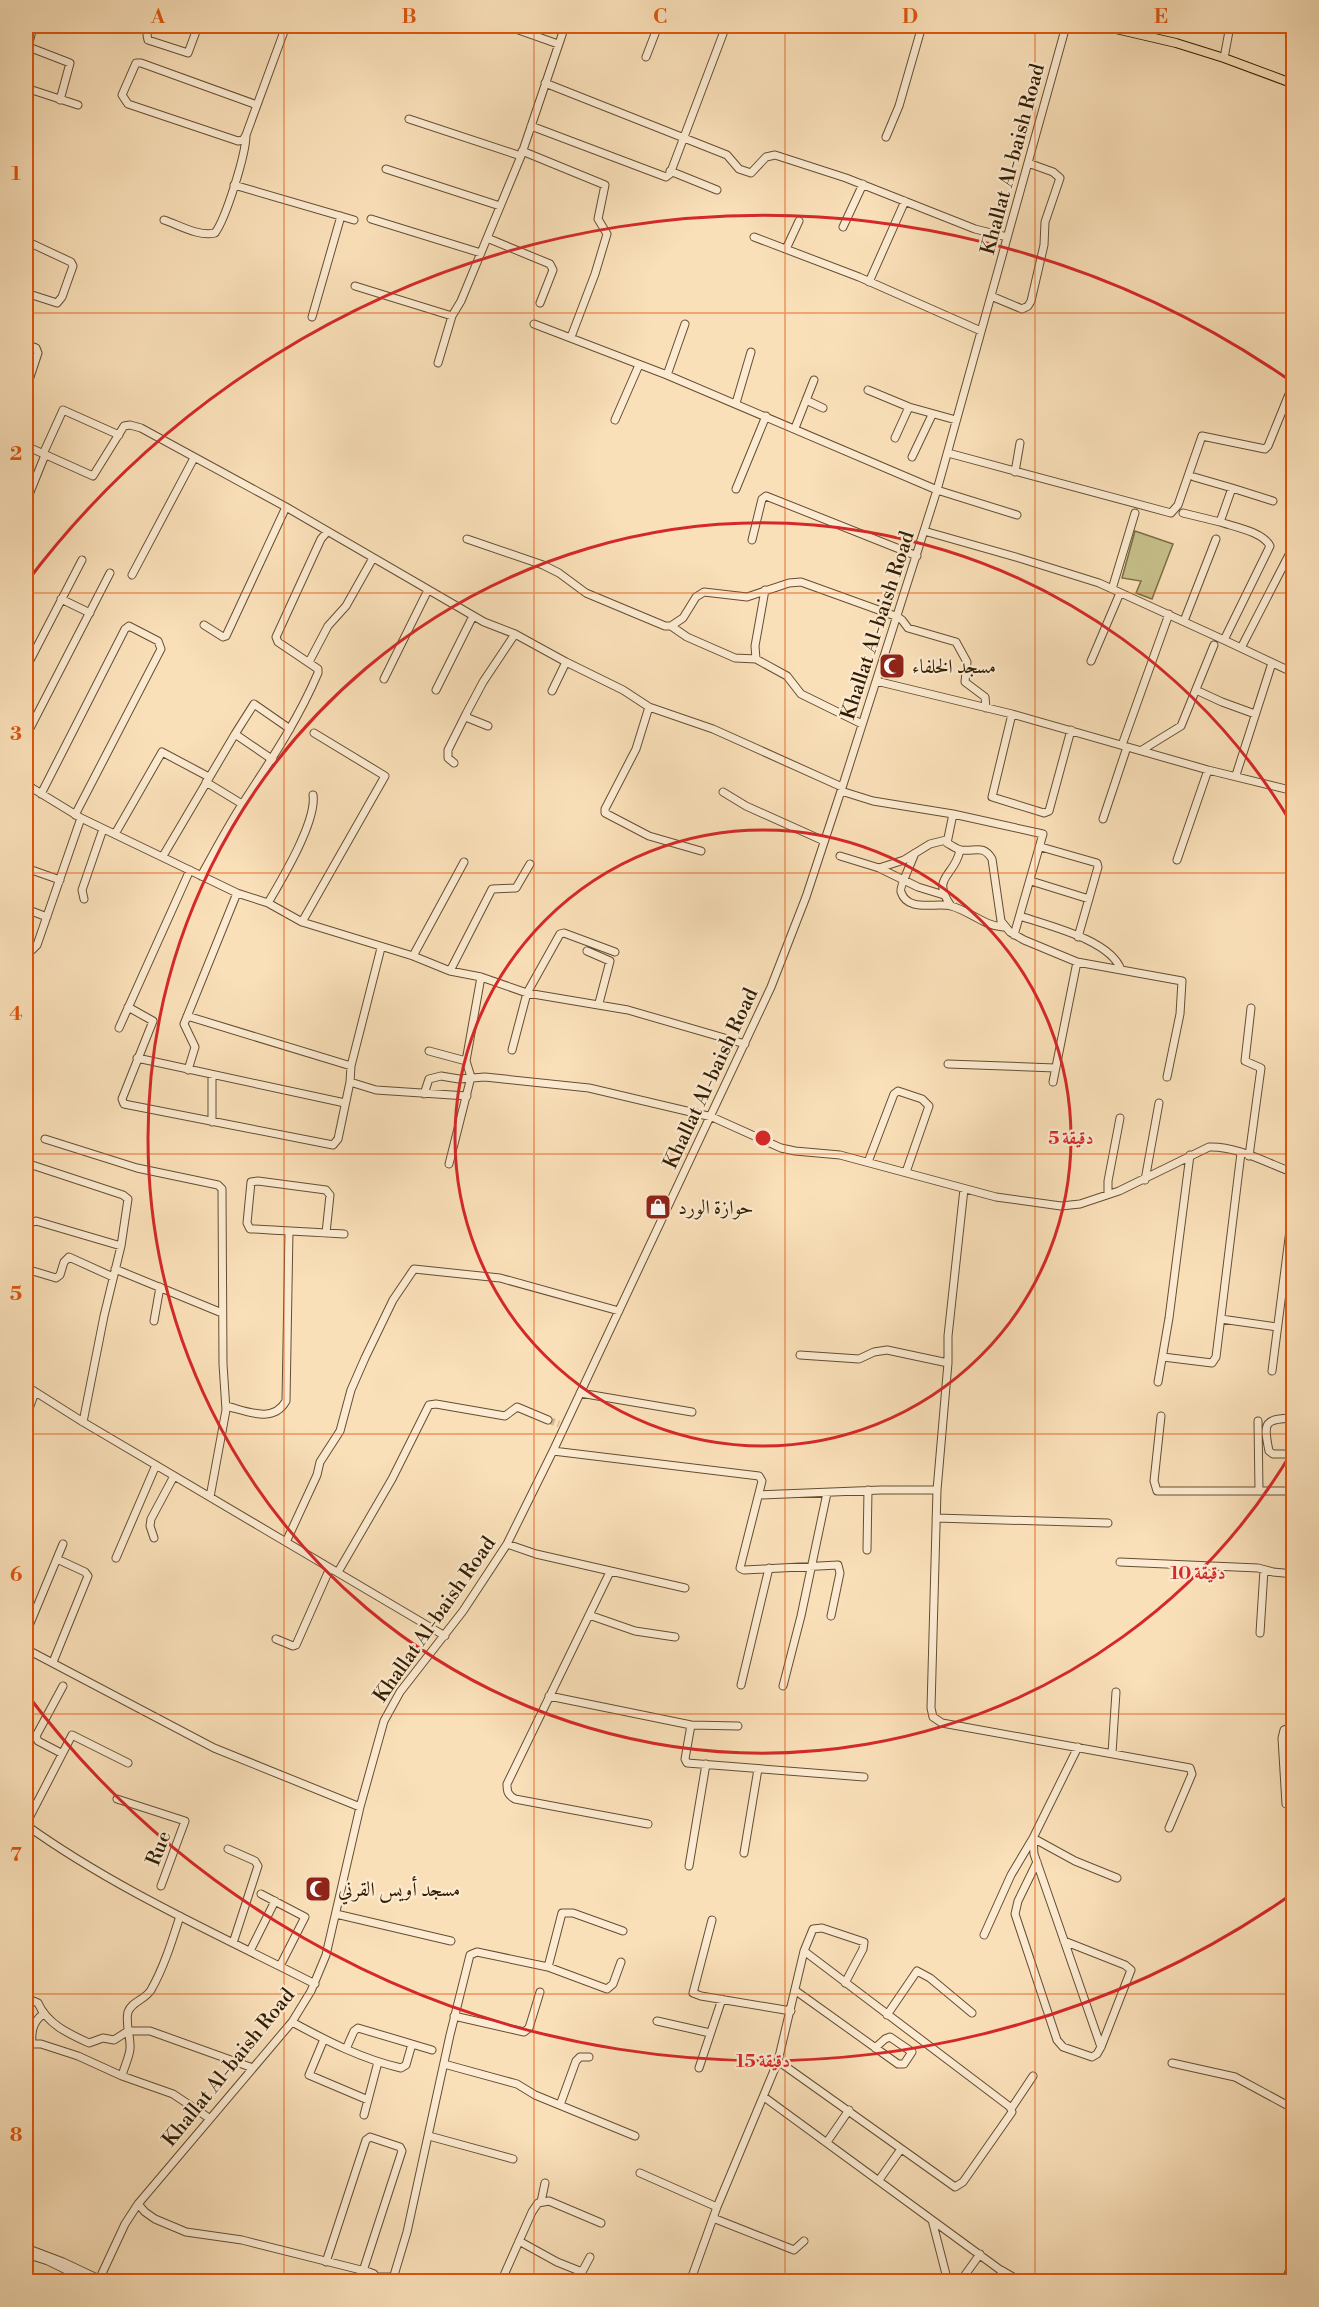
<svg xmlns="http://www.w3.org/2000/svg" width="1319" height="2307" font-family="'Libre Bodoni',Amiri,serif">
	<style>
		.green { fill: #c6c08a; stroke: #7c6e46; stroke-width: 1.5 }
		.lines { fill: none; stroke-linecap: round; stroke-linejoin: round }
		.minor-tunnel { stroke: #d2b994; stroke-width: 7; stroke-dasharray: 7 3.5; stroke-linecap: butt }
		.minor-casing { stroke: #644e30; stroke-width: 9 }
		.major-casing { stroke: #321d02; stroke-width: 10 }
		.minor { stroke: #fcebd2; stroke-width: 7 }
		.major { stroke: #fae0b9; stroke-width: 8 }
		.grid { fill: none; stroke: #df560c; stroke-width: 1.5; stroke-opacity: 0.55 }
		.ring { fill: none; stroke: #d62828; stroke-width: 3 }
		.labels { text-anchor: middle; stroke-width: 4.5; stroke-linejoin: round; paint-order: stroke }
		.street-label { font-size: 20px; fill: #321d02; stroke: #fcebd2 }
		.poi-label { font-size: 20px; fill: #321d02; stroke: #fcebd2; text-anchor: start }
		.centre { fill: #d62828; stroke: #fcebd2; stroke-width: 3 }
		.ring-label { font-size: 18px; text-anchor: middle; font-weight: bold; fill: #d62828; stroke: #fcebd2; stroke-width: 4.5; stroke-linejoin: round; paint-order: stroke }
		.neatline { fill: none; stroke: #df560c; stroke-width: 2 }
		.grid-label { font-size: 20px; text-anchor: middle; font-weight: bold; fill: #df560c }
	</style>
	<rect width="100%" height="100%" fill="#fae0b9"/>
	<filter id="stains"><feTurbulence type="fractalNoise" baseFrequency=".00333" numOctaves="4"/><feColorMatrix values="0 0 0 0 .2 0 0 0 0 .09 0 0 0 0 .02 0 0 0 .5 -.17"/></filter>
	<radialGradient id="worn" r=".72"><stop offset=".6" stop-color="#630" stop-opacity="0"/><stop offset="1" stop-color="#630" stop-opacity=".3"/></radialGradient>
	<path class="green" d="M1135 531 1173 544 1152 599 1136 593 1141 581 1122 578Z"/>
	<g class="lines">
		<path class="minor-tunnel" d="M548 1420 559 1424"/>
		<g class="minor-casing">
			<path id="minor" d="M149 26 147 35 148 40 188 53 198 26
				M507 26 558 44
				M26 46 70 63 60 100
				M26 56 33 26
				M646 57 658 26
				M1224 58 1230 26
				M545 83 727 155 739 169 751 173 766 157 775 155 846 178 975 229 1007 237
				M26 88 78 105
				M257 105 141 63H136L122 95 128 104 238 141 243 140 246 135 286 26
				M409 119 521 156
				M531 126 666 177 670 174 726 26
				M886 137 899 106 922 26
				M522 151 605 185 598 219 607 234 595 274 571 337
				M386 169 500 206
				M670 171 717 190
				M234 185 354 220
				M371 219 481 253
				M164 220C179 225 199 237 215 233 226 218 246 154 246 135
				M843 227 863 184
				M754 237 859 277 981 331
				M487 238 550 264 553 270 540 303
				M26 241 71 262 73 266 62 297 57 303 26 293
				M786 249 799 221
				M869 282 905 201
				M355 286 452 316 461 301 521 156 565 26
				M991 296 1022 309 1028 306 1031 301 1044 245 1045 222 1060 178 1053 172 1028 163
				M312 317 341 216
				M534 324 667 375 937 490 1017 515
				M26 344 36 348 38 353 26 389
				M438 363 452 316
				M667 375 685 324
				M868 390 909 407 956 420
				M806 400 823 408
				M736 403 751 352
				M615 420 639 365
				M795 428 814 380
				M895 438 909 407
				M26 446 93 476 124 426 130 425 141 428 286 507 484 622 515 634 566 662 623 690 649 707 713 729 842 787
				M948 453 1171 513 1178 505 1202 436 1265 449 1268 446 1294 382
				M43 454 63 410 119 435
				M912 457 932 415
				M1015 472 1020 443
				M1194 477 1232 488
				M736 489 766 416
				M26 502 45 455
				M1183 513 1220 522
				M924 531 1019 558 1099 583 1224 640 1270 546C1263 532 1235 527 1220 522L1232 488 1273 501
				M467 539 543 565 559 573 586 593 665 626H671L683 618 696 597 704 592 747 597 789 583 801 582 898 617 902 620 908 628 956 642 967 662 965 682 985 697 986 708
				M752 540 762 499 766 496 917 556
				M1294 545 1241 648 1294 673
				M132 575 194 458
				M1112 589 1135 513
				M765 590 755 646 756 659 787 676 801 694 862 724
				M61 599 90 613
				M1184 621 1216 539
				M204 625 223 637 226 636 286 507
				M671 626 687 637 735 658 756 659
				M1224 640 1241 648
				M1091 661 1120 593
				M309 662 328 626 346 606 373 558
				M26 668 82 560
				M384 679 428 590
				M876 681 1012 714 1208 770 1294 791
				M436 690 473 616
				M1196 690 1222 702 1255 714
				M552 691 566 662
				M649 707 636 749 605 809V813L649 836 701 851
				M1012 714 992 797 1044 813 1049 811 1071 730
				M488 726 468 718 466 714 483 682 515 634
				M235 734 254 704 290 729
				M26 736 110 573
				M1122 745 1169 614
				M1142 750 1181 726 1214 645
				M454 763 448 758V750L466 714
				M1236 775 1272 663
				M26 782 32 788 81 818 237 893 268 903 302 922 413 956 450 971 481 977 527 993 628 1010 745 1044
				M206 782 242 804
				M841 791 873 801 953 814 1043 834 1014 935
				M723 792 746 806 824 841
				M41 794 125 629 129 626 158 641 161 649 75 815
				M953 814 947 843C951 845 956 849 961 850 975 852 983 844 992 859L1001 921 1010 932 1024 940 1077 962 1182 981 1180 1014 1167 1077
				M1103 819 1127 747
				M115 834 162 752 209 777
				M1041 847 1097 863 1098 867 1078 937
				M915 853C913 859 899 888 901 892 908 913 936 902 951 906 970 911 984 926 1003 927
				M163 856 235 734 273 760
				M840 856 879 868
				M1177 860 1208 770
				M26 868 60 880
				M201 876C215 851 228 826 243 803 271 760 298 720 318 673V669L278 642 276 637 321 539 327 532
				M1293 878 1294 877
				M1031 881 1089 899
				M944 895 918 887 879 868 904 860 930 844 946 840
				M84 899 82 890 103 829
				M268 903C282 879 317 821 313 795
				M951 906C930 876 955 877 960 850
				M26 909 47 917
				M1020 916C1049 926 1111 940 1121 970
				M302 922 385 776 314 733
				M26 950H32L37 945 81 818
				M587 951 610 961 599 1003
				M413 956 464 862
				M450 971 492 889 516 888 530 864
				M128 1007 153 1021 122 1099 124 1104 333 1145 338 1139 350 1082 351 1066 381 948
				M187 1016 351 1066
				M119 1028 190 870
				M512 1050 527 993 560 934 564 933 615 952
				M429 1051 466 1061
				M137 1058 345 1103
				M948 1064 1055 1068
				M188 1070 195 1047 184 1024 237 893
				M212 1076V1122
				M350 1082 376 1090 467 1096
				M1053 1082 1077 962
				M424 1094 429 1079 441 1076 459 1079 485 1077 589 1088 712 1117 781 1148 795 1151 840 1155 996 1197 1061 1206 1080 1204 1119 1191 1209 1147C1237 1146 1267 1163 1294 1173
				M45 1139 137 1168 218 1185 222 1189 223 1364 226 1410 210 1497
				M1249 1156 1261 1068 1245 1061 1251 1008
				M868 1162 894 1094 898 1091 922 1099 929 1106 906 1172
				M26 1163 123 1195 128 1199 121 1246 104 1316 83 1422
				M449 1164 471 1077 466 1061 481 977
				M1145 1180 1159 1103
				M964 1189 948 1336V1363L937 1490 931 1708 933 1717 942 1723 1190 1768 1192 1774 1169 1828
				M1108 1194V1181L1120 1118
				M326 1233 330 1195 326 1190 258 1181 251 1182 247 1223 250 1229H255C285 1231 314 1232 344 1234
				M26 1239 30 1223 36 1221 121 1246
				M26 1269 56 1278 60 1275 64 1262 69 1257 113 1277
				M115 1269 222 1313
				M1221 1319 1277 1327
				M154 1321 160 1287
				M800 1355 859 1359 874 1352 887 1350 948 1363
				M1163 1357 1212 1363 1216 1357 1241 1153
				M1272 1371 1294 1199
				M1158 1382 1169 1318 1190 1155
				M26 1386 83 1422 445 1636
				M580 1393 692 1412
				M226 1406C247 1411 273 1424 286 1401L289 1231
				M1161 1416 1154 1481 1157 1491H1294
				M26 1417 35 1392
				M1294 1418C1264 1419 1263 1422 1269 1451L1273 1454H1294
				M1258 1421 1259 1491
				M553 1451 759 1476 762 1481 740 1568 744 1570 838 1565 840 1573 831 1616
				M759 1495 881 1490H937
				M936 1518 1108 1523
				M154 1538 150 1526 151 1519 174 1476
				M286 1542 317 1475 320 1462 340 1431 351 1390 365 1358 393 1300 414 1269 500 1278 619 1311
				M507 1544 536 1554 685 1588
				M867 1550 868 1490
				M116 1558 156 1465
				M1120 1562 1258 1568 1273 1572 1294 1574
				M338 1572 392 1479 429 1405 436 1404 505 1416 517 1407 548 1420
				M610 1572 507 1784C507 1792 508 1795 515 1799L648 1824
				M589 1615 635 1631 675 1637
				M26 1633 63 1544
				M1260 1633 1264 1570
				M276 1639 293 1646 296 1645 330 1568
				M26 1649 214 1748 360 1807
				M53 1662 88 1576 85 1572 57 1559
				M741 1685 769 1568
				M783 1686 801 1616 827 1493
				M549 1696 691 1725 738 1726
				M691 1725 685 1759 687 1763 864 1777
				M1078 1747 1033 1838 1075 1861 1117 1878
				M61 1753 38 1741 36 1736 63 1686
				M1112 1753 1116 1692
				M117 1799 185 1821 161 1886
				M1286 1804 1282 1738 1284 1730 1294 1726
				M26 1824 72 1735 128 1763
				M26 1825C115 1889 217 1934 315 1984
				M228 1849 255 1861 258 1866 233 1943
				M744 1853 758 1769
				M1037 1862 1018 1901 1015 1914 1057 2040 1063 2047 1092 2057 1097 2054 1101 2047 1131 1970 1125 1965 1064 1941
				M689 1866 706 1764
				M261 1894 305 1917 280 1966
				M336 1914 451 1941
				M712 1920 693 1993 701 1996 791 2011
				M984 1935 1011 1875 1033 1838 1034 1854 1101 2047
				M250 1951 275 1901
				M548 1967 562 1913H573L623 1931
				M796 1991 898 2064H904L912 2052 890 2037 885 2039 875 2048
				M26 1998 38 2003C47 2024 69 2034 89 2043L103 2038 114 2040 128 2031H150L253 2068
				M43 2014C33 2022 31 2031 32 2044H41L78 2056 122 2076 173 2094 209 2118
				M887 2015 917 1971 930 1978 972 2013
				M454 2016 524 2032 529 2028 540 1992
				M657 2021 710 2033
				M292 2022C327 2041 362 2059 401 2068L406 2065 412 2044
				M324 2039 309 2075 368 2100
				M346 2049 354 2031 358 2028 432 2050
				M778 2061 955 2187 963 2182 1012 2112 1010 2107 804 1951
				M1172 2063 1235 2077 1294 2109
				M444 2064 517 2084 535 2095 635 2136
				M699 2068 722 1999
				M122 2076C124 2067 129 2058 130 2049 131 2037 125 2024 128 2012 132 2001 145 2000 151 1990 164 1967 172 1941 180 1916
				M764 2097 999 2269 1022 2282
				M560 2105 576 2061 580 2057H589
				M1011 2109 1033 2076
				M364 2115 378 2062
				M429 2136 513 2159
				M827 2142 849 2110
				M640 2173 717 2207
				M879 2180 901 2149
				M541 2202 545 2183
				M138 2204 145 2212 155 2219 186 2232 242 2240 369 2272 374 2274 378 2282
				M713 2218 794 2250 804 2241
				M932 2220 948 2282
				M519 2241 557 2262 582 2272 590 2257
				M26 2248 63 2262 99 2279
				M26 2254 48 2261 91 2282
				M326 2262 366 2140 370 2137 400 2147 402 2151 363 2271
				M376 2277H394
				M98 2282 125 2224 138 2204 292 2022 311 1991 326 1955 360 1807 384 1721 400 1692 463 1611 507 1544 553 1451 771 987 806 897 841 791 937 490 1066 26
				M392 2282 407 2232 450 2035 470 1955 477 1952 548 1967 607 1989 613 1984 621 1962
				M501 2282 532 2212 538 2203 549 2201 601 2223
				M690 2282 717 2207 778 2061 804 1951 813 1929 822 1928 864 1942 863 1949 845 1983
				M960 2282 980 2254
				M995 2282 1003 2271
				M1290 2282 1287 2277 1294 2259"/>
		</g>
		<g class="major-casing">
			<path id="major" d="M1103 26 1176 43 1224 58 1294 84"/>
		</g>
		<use href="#minor" class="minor"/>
		<use href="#major" class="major"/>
	</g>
	<path class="grid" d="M284 26V2282M534 26V2282M785 26V2282M1035 26V2282M26 313H1294M26 593H1294M26 873H1294M26 1154H1294M26 1434H1294M26 1714H1294M26 1994H1294"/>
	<g class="ring">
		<circle cx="763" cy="1138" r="308"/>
		<path d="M1293 1450A615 615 0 1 1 1293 826"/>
		<path d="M1292 1894A923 923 0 0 1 26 1693M26 583A923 923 0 0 1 1292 382"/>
	</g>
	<defs>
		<g id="mosque-square" transform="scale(1.35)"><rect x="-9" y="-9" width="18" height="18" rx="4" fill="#8f2418" stroke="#fcebd2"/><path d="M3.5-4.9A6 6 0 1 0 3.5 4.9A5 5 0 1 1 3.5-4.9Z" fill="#fff"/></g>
		<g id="shop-square" transform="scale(1.35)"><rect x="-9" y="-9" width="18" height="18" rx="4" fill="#8f2418" stroke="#fcebd2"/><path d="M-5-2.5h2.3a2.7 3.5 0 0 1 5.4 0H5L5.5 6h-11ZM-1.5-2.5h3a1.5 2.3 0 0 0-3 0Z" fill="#fff"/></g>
	</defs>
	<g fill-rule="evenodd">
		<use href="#mosque-square" x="892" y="666"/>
		<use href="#shop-square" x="658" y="1207"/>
		<use href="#mosque-square" x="318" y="1889"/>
	</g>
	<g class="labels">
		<g class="street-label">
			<text transform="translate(1012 159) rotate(-75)" y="7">Khallat Al-baish Road</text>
			<text transform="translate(877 625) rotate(-72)" y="7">Khallat Al-baish Road</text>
			<text transform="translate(710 1078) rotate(-65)" y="7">Khallat Al-baish Road</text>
			<text transform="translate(434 1619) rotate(-55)" y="7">Khallat Al-baish Road</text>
			<text transform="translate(158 1848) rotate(-68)" y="7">Rue</text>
			<text transform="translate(228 2067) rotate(-51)" y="7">Khallat Al-baish Road</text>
		</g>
		<g class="poi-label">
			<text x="912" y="673">مسجد الخلفاء</text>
			<text x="678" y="1214">حوازة الورد</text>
			<text x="338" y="1896">مسجد أويس القرني</text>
		</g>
	</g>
	<circle cx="763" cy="1138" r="9" class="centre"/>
	<g class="ring-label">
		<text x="1071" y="1144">5 دقيقة</text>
		<text x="1198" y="1579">10 دقيقة</text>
		<text x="763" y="2067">15 دقيقة</text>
	</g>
	<rect width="1319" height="2307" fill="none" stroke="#fae0b9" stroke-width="66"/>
	<rect x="33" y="33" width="1253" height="2241" class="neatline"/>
	<g class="grid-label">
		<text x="158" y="23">A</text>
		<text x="409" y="23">B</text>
		<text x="660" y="23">C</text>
		<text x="910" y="23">D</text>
		<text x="1161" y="23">E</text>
		<text x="16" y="180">1</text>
		<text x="16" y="460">2</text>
		<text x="16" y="740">3</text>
		<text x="16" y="1020">4</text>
		<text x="16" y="1300">5</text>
		<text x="16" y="1581">6</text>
		<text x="16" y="1861">7</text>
		<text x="16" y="2141">8</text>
	</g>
	<rect width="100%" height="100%" filter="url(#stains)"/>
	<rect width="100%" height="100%" fill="url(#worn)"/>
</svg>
